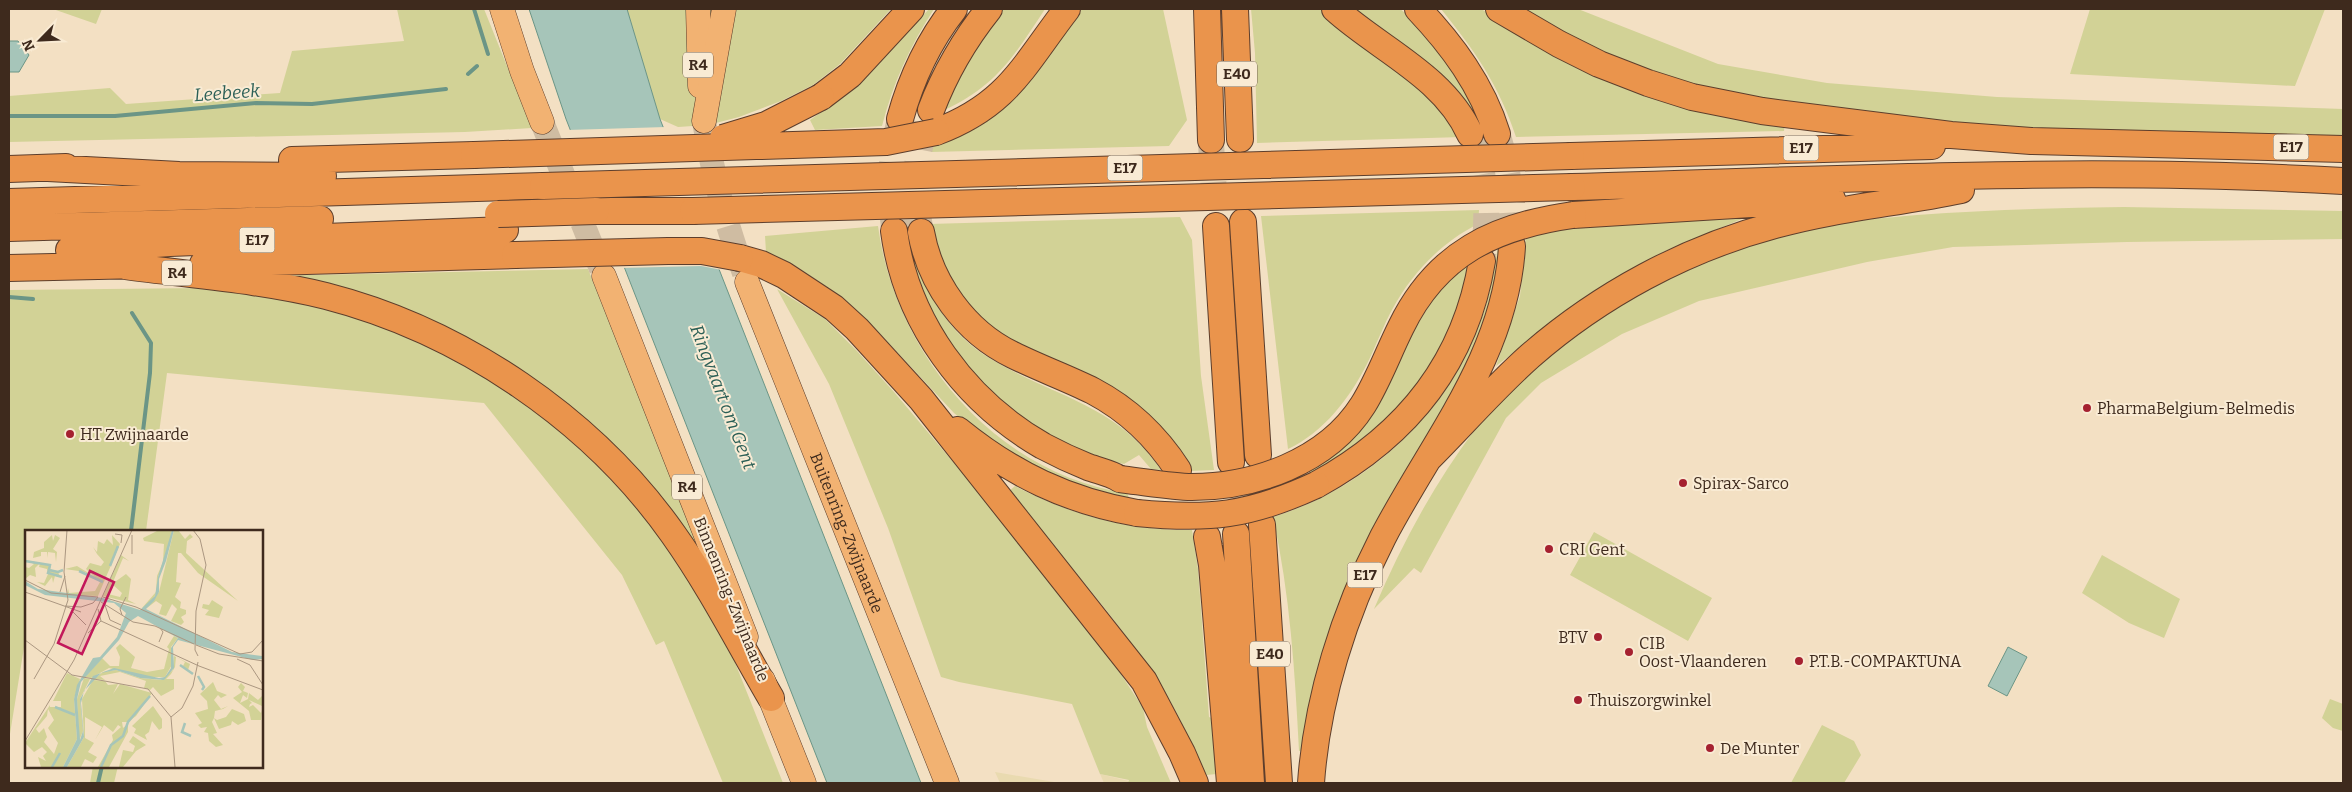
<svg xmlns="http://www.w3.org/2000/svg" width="2352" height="792" font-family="Bitter,serif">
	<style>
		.farmland { fill: #e9dab0 }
		.green { fill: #d2d296 }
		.water { fill: #a6c5b9; stroke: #6b9586 }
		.pier { fill: #f3e0c3 }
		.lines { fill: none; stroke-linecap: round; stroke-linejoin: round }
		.stream { stroke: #6b9586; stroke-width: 4 }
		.trunk-tunnel { stroke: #cfbca2; stroke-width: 24; stroke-dasharray: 24 12; stroke-linecap: butt }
		.motorway-tunnel { stroke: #cfbca2; stroke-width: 26; stroke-dasharray: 26 13; stroke-linecap: butt }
		.trunk-casing { stroke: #5d3e2c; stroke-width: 25 }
		.motorway-casing { stroke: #5d3e2c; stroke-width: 28 }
		.trunk { stroke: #f2b272; stroke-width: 24 }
		.motorway { stroke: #ea944c; stroke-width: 26 }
		.motorway-bridge-casing { stroke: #5d3e2c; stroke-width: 28; stroke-linecap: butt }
		.motorway-bridge { stroke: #ea944c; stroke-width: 26 }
		.poi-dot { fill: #a52130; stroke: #f9ebd4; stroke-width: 2 }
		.labels { text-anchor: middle; stroke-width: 4; stroke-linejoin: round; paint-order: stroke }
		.shield { fill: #f9ebd4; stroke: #766454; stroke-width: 1 }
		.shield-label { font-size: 15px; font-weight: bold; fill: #3e2a1d }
		.poi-label { font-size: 16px; fill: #3e2a1d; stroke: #f9ebd4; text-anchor: start }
		.street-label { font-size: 16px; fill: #3e2a1d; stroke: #f9ebd4 }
		.water-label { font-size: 18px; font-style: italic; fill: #2b5f56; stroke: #f9ebd4 }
		.inset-river { fill: none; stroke: #a6c5b9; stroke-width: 2.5 }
		.inset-road { fill: none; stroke: #ab9781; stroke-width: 1 }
		.view { fill: #c2185b; fill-opacity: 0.15; stroke: #c2185b; stroke-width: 2.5 }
		.inset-edge { fill: none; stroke: #3e2a1d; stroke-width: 2.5 }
	</style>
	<rect width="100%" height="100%" fill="#f3e0c3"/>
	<path class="farmland" d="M995 772 1060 783H1000Z
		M1100 774 1129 781 1128 783H1104Z"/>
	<path class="green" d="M53 9H102L96 24Z
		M397 9H484L532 128 465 132 9 142V96L110 88 126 104 280 93 292 51 404 41Z
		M627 9H891L840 64 813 85 781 101 739 117 708 125 678 127 660 119Z
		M929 9H934C910 46 893 83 882 126L815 130 810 120 859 85Z
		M1003 9H1045C1014 56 996 87 942 111 955 75 979 38 1003 9Z
		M1080 9H1163L1187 120 1169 146 931 152 932 145 979 127 1002 109Z
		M1251 9H1324L1417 81 1463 137 1257 143 1255 53Z
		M1352 9H1400L1409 16 1432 41 1470 97 1486 137H1483L1477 121Z
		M1441 9H1481L1558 52 1785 122 1784 131 1516 137C1499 85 1475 51 1441 9Z
		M1522 9H1578L1718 64 1827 83 1997 97 2343 109V137L2031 130 1952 124 1764 100 1694 86 1604 54Z
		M2090 9H2325L2295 86 2070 74Z
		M2124 207 2343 211V239L2127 242 1953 247 1867 262 1699 301 1622 334 1541 383 1506 418 1421 573 1414 568 1374 609C1401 545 1434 484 1476 428 1489 410 1508 394 1524 379 1607 301 1710 250 1820 227 1852 220 1885 218 1917 215 1986 210 2055 208 2124 207Z
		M1768 208 1663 252 1559 318 1496 366 1520 296 1526 235 1548 230Z
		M1479 210 1478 224C1442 242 1412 273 1393 308 1383 326 1376 346 1367 364 1349 399 1324 432 1288 449L1261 216Z
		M1180 217 1192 240 1201 376 1214 470 1190 471 991 329 951 284 929 224Z
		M902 225H906C917 278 942 330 991 359 1054 397 1117 404 1161 470L1151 469 1139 455 1124 464 1080 454 1027 424 959 363 921 296Z
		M878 226C895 353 995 474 1127 493L1131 502 1076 489 980 435 954 413 866 319 842 297 791 263 766 252 765 236Z
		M1498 246 1500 263 1485 329 1454 391 1305 750 1299 751C1295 672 1290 594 1273 517 1368 488 1448 413 1481 320 1490 296 1494 271 1498 246Z
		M1469 263 1462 313 1414 398 1312 478 1309 470 1414 330 1437 293 1453 276Z
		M588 269 718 593 730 650 783 783H723L664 641 656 645 622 575 484 403 167 373 146 531H26V635L9 740V290L204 288 264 276Z
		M777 289 825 319 856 350 894 392 1083 616 1143 708 1147 727 1171 783H1128L1129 780 1100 774 1072 704 959 682 941 677 888 528 829 384Z
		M1015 486C1071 515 1129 531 1192 530L1198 569 1209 717 1214 719 1217 774 1206 775C1190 741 1176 707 1155 677 1111 611 1058 552 1008 492Z
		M1594 532 1712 598 1688 641 1570 575Z
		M2102 555 2180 599 2164 638 2129 623 2082 593Z
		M2330 699 2343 704V731L2333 728 2322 718Z
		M1822 725 1854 741 1861 755 1844 783H1791Z
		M93 766H118L114 783H90Z"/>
	<path class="water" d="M529 9H627L660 119 921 783H827L566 119Z
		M9 41H18L29 55 19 72H9Z
		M2008 647 2027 657 2007 696 1988 686Z"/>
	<path class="pier" d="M666 127 722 270 701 266 621 268 567 130Z"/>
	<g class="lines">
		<path class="stream" d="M474 9 488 54
			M468 74 477 66
			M9 116H115L256 103 312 104 446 89
			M9 297 33 299
			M131 531 150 373 151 343 132 313
			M98 783 102 766"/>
		<path class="trunk-tunnel" d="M704 121C713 175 725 221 744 273
			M542 122 601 269"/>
		<path class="motorway-tunnel" d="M1498 136C1509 172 1514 209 1512 246
			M1471 137C1487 176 1490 219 1482 260
			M1211 143 1216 226
			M894 227C889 192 890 154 900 120
			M920 227C912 190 916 150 929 115"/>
		<g class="trunk-casing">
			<g id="trunk">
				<path d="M502 9 522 71 542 122"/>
				<path d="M698 9 700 86"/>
				<path d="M704 121 724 9"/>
				<path d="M604 276 746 637"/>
				<path id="s1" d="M747 282 947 783"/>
				<path d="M763 680 804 783"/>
			</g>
		</g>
		<g class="motorway-casing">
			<path id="motorway" d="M1207 9 1211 140
				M1235 9 1240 139
				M1335 9C1379 49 1444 76 1470 134
				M1418 9C1452 45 1482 85 1497 134
				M1499 9 1559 44 1599 64 1648 83 1692 97 1762 111 1951 135 2031 141 2343 149
				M821 97 850 75 911 9
				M931 110C945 73 965 39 989 9
				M900 119C911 79 928 42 954 9
				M936 132C1008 105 1023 66 1067 9
				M1571 156 1932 146
				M292 160 474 155
				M48 168 179 175 323 176
				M9 169 66 167
				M1572 187C1829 180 2087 166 2343 181
				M9 202 543 186
				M596 211H693
				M1573 215 1832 199
				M1243 222 1258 455
				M1216 226 1231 462
				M9 228 320 219
				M894 231C906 322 965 401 1043 446 1058 454 1073 461 1088 467 1099 471 1110 473 1120 479
				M921 232C930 283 965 332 1013 355 1039 368 1067 378 1093 391 1129 410 1156 436 1178 470
				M69 250 170 243 505 230
				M740 258 761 264 784 275 834 308 857 329 921 399 1144 681 1182 753 1195 783
				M203 264 515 255
				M125 266C191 275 262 280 326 296 462 331 592 419 673 534 710 586 739 643 771 698
				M9 268 142 265
				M958 430C1012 474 1068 501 1137 513
				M1429 458C1463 424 1494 388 1530 356 1600 295 1685 249 1775 225 1836 208 1899 203 1961 190
				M1316 485C1406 436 1465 364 1482 261
				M1262 525 1279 783
				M1236 534 1251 783
				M1207 537 1212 565 1230 783
				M1311 783C1317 699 1344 613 1383 537 1432 443 1506 356 1512 246"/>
		</g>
		<use href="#trunk" class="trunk"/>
		<use href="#motorway" class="motorway"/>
		<g class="motorway-bridge-casing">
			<path id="motorway-bridge" d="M723 138 766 125 821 97
				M474 155 886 142 936 132
				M543 186 1571 156
				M693 211 1572 187
				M498 214 596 211
				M515 255 668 251H702L740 258
				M1120 479C1143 482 1166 486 1188 487 1253 488 1327 462 1363 405 1378 381 1388 353 1401 327 1437 253 1495 226 1573 215
				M1137 513C1209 520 1249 516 1316 485"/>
		</g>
		<use href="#motorway-bridge" class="motorway-bridge"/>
	</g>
	<g class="poi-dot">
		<circle cx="2087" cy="408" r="5"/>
		<circle cx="70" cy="434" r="5"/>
		<circle cx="1683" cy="483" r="5"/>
		<circle cx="1549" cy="549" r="5"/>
		<circle cx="1598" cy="637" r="5"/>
		<circle cx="1629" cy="652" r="5"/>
		<circle cx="1799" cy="661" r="5"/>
		<circle cx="1578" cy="700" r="5"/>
		<circle cx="1710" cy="748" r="5"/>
	</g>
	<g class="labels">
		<g class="shield">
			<rect x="683" y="52.5" width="30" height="25" rx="4"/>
			<rect x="1217" y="61.5" width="40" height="25" rx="4"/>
			<rect x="2273.5" y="134.5" width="35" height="25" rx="4"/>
			<rect x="1783.5" y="135.5" width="35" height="25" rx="4"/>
			<rect x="1107.5" y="155.5" width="35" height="25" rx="4"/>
			<rect x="239.5" y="227.5" width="35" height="25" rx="4"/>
			<rect x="162" y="260.5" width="30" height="25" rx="4"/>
			<rect x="672" y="474.5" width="30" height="25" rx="4"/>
			<rect x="1347.5" y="562.5" width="35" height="25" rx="4"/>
			<rect x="1250" y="641.5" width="40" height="25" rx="4"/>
		</g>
		<g class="shield-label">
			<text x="698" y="70">R4</text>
			<text x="1237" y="79">E40</text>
			<text x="2291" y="152">E17</text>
			<text x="1801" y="153">E17</text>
			<text x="1125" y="173">E17</text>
			<text x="257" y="245">E17</text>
			<text x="177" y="278">R4</text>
			<text x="687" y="492">R4</text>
			<text x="1365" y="580">E17</text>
			<text x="1270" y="659">E40</text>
		</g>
		<g class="poi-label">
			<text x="2097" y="414">PharmaBelgium-Belmedis</text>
			<text x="80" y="440">HT Zwijnaarde</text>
			<text x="1693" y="489">Spirax-Sarco</text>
			<text x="1559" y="555">CRI Gent</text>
			<text x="1588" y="643" text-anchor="end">BTV</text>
			<text x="1639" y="649">CIB<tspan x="1639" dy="18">Oost-Vlaanderen</tspan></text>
			<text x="1809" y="667">P.T.B.-COMPAKTUNA</text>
			<text x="1588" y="706">Thuiszorgwinkel</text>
			<text x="1720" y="754">De Munter</text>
		</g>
		<g class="street-label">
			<text dy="6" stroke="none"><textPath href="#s1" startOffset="270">Buitenring-Zwijnaarde</textPath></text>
			<text transform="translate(732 599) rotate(68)" y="6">Binnenring-Zwijnaarde</text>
		</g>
		<g class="water-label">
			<text transform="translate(227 93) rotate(-4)" y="6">Leebeek</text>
			<text transform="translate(723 397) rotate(69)" y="6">Ringvaart om Gent</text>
		</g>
	</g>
	<g transform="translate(25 530)">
		<rect width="238" height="238" fill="#f3e0c3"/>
		<path d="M134 0H147L146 6 139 32 133 47V57L130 66 124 74 117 78 131 62 132 46 138 32 139 14 119 11 118 8ZM149 0H153L160 9 165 4 168 7 162 11 161 23 213 71 173 43 156 23H153L151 52 156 53 150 67 156 72 155 78 161 80V84L156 87 159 92 156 95 146 91 152 79 147 74 141 86 134 84 137 75 131 71 122 78 134 62ZM27 5 28 11 30 5 35 8 28 19 32 22 31 32 30 23 23 22V28L22 22H16V26L8 28 9 22 19 18V12ZM87 5 95 14 73 66 42 65 43 58 44 63 70 61 75 52 60 42 40 39 52 36 70 47 61 39 65 33 76 36 79 32 72 24 68 17 72 22 73 11 79 14 82 9 88 15ZM96 25 104 31 98 28 83 64 95 67 97 63 87 54 101 44 106 49 103 70 111 74 78 66ZM0 30 26 35 25 39 33 42 35 47 30 46 28 53 27 47 20 56 12 52 19 53 23 44 22 39 14 37 15 33 10 38 11 47 5 45 0 49V37L4 38 9 34ZM187 70 198 77 194 88 180 85 184 80 177 78 178 74 184 75ZM149 106 153 108 146 117 148 133 140 147H120L84 138 66 148 60 147 77 128 85 136H94L95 127 91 118 95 114 110 127 106 138 122 142 139 139 144 119 142 117ZM149 126 165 134 163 140 158 136 160 132 151 127 150 137 146 144 141 149H149V159L136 166 128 157 125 160 119 158 121 151 95 142 75 146 80 150 69 149 78 142 91 140 115 148 136 150 148 140ZM42 143 55 149 49 169 52 209 38 237H16L13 227 21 231 18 226 22 222 17 217 9 222 0 213 25 175V181V177H36V171H28ZM23 179 29 190 23 198 33 213 29 224 19 212 22 207 19 198 14 203 11 199 22 186ZM59 148 65 149 55 169 58 201 54 211 52 169ZM68 150 80 151 83 155 93 154 88 164 95 154 127 163 111 186 103 192H97L98 198 103 194V202L84 237H73L88 210 87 205 96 197 93 195 88 202 79 195 70 210 77 197 60 187V208L69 213 63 222 72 227 68 233 60 229 56 237H42L59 207 57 169ZM188 152 192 161 202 165 196 168 193 165 189 170 196 179 203 176 198 179 190 181 189 188 192 190 201 187 207 179 219 184 221 191 213 195 207 191 206 195 194 199 189 188 187 192 192 203 188 204 198 215 191 217 184 211 183 203 179 202 182 197 176 198 173 195 177 193 170 183 183 179 182 171 175 164ZM216 153 220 157 218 161 223 163 222 168 218 165 215 173 223 169 224 163 233 170 237 166V180V176L224 170 227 173 225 174 224 177 228 175 236 183 237 180 236 190H226L224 181 208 168 217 162 213 157ZM128 176 137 189V198L134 200 127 191 124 202 120 205 122 210 109 203 111 199 107 196ZM108 206 121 215 111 221 98 237H94L98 220 108 222 110 216 104 212Z" fill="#d2d296" fill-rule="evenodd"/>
		<path d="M147 0H149L141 31 134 49V62L129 71 121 79 207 122 237 126V129L228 130 153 110 148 117 149 138 139 150 115 148 91 140 76 143 59 161 56 173 59 207 42 237H38L52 209 49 169 52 155 68 128 75 127 92 107 101 83 89 73 20 65 0 55V51L13 59 78 68 115 80 130 66 133 47ZM113 86 153 108 146 118V138L140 147 134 148 89 138 68 146 55 169 58 201 55 210 52 169 56 152 94 110 104 92Z" fill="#a6c5b9" fill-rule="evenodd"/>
		<path class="inset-river" d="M0 31 25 35 24 40 33 42 38 40M85 36 93 16M24 40 23 43 37 47M54 41 78 52M155 135 168 144M173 146 179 157 177 160M30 177 50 185M160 193 157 202 166 206M27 237 35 223M76 237 86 215 98 206 103 192 125 166"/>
		<path class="inset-road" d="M168 0 175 9 181 35 171 81 170 120 173 126M90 4 97 5 96 13M107 24V5M0 50 26 63 73 67M0 62 56 82M35 62 40 46M78 67 111 77 215 124 227 122 238 110M76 72 108 92 130 96 169 114M80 75 85 90 96 95M40 76 56 77 68 73 73 67M47 81 61 95M97 85 95 79 101 67M76 91 174 136 238 160M63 103 76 91 73 79M0 110 47 145 123 159 146 187M134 112 138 102 135 98M171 115 194 124 238 131M212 129 225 135 238 155M9 149 29 114 43 70 39 42 42 0M0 211 49 130 107 0M150 237 146 187 157 178 168 156 173 132"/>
		<path class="view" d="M65 41 89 52 57 124 33 113Z"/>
		<rect width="238" height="238" class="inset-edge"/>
	</g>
	<rect width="2352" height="792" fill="none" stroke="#3e2a1d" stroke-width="20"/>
	<g transform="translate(40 40) rotate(246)" stroke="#f9ebd4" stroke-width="4" paint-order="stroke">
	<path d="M0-4L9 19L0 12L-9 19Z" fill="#3e2a1d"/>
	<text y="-8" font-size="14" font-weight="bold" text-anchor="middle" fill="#3e2a1d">N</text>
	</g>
</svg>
